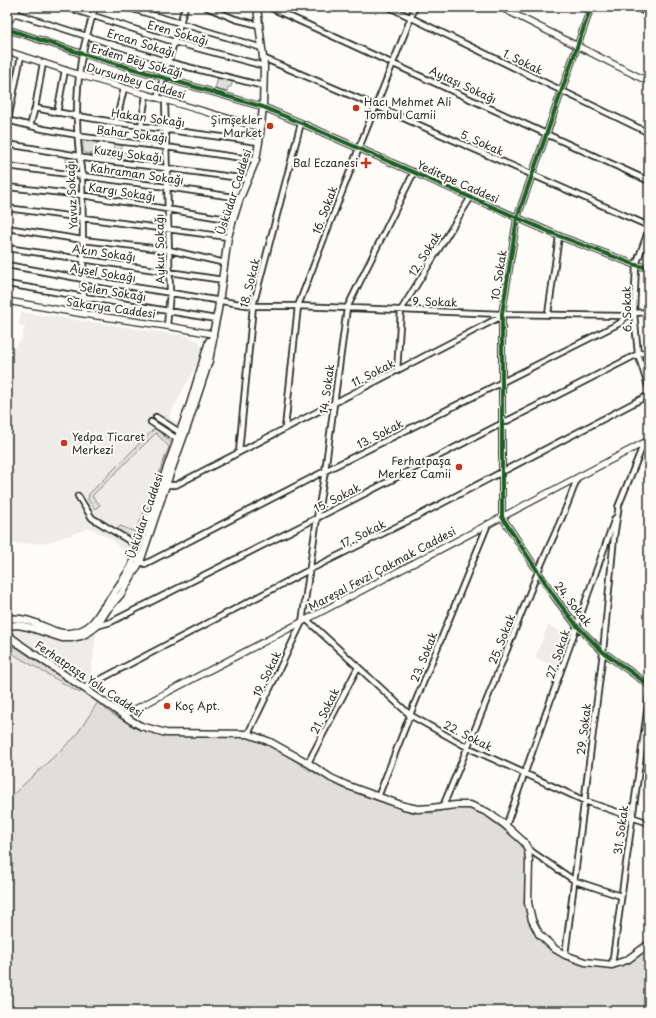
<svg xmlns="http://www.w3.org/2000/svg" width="656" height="1018" font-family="'Playpen Sans',sans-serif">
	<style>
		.built { fill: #edece8 }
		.green { fill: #dfdeda; stroke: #858482 }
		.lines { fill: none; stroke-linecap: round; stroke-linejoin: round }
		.minor-casing { stroke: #2b2b2b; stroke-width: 8 }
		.tertiary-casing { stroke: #2b2b2b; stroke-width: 8 }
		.secondary-casing { stroke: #2b2b2b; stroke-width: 9 }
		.primary-casing { stroke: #2b2b2b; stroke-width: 10 }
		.minor { stroke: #fdfcf7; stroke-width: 4.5 }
		.tertiary { stroke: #fdfcf7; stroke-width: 5.5 }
		.secondary { stroke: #fdfcf7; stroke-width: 6 }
		.primary { stroke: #fdfcf7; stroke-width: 7 }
		.cycleway-casing { stroke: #fdfcf7; stroke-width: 6 }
		.cycleway { stroke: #1b5e20; stroke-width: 4 }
		.poi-dot { fill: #c8321e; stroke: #fdfcf7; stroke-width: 1.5 }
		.labels { text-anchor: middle; stroke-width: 4; stroke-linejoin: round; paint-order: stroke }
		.street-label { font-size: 11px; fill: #2b2b2b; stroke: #fdfcf7 }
		.poi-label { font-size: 11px; fill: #2b2b2b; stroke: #fdfcf7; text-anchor: start }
	</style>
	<rect width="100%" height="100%" fill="#fdfcf7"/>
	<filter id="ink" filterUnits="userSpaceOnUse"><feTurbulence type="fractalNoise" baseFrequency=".025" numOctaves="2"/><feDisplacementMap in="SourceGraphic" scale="8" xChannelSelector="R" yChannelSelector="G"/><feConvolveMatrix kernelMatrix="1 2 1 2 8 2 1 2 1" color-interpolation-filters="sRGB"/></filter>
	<g filter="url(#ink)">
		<path class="built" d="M21 312 187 336 200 342 202 354 169 417 179 425 136 535 128 563 123 551 110 538 89 528 47 543 7 544V355L22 339 25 326 19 325Z
			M548 626 571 635 559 668 535 658Z
			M18 628 29 630 59 641 69 642 79 640 89 635 97 628 89 686 13 638 9 635 8 631 10 629Z
			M7 653H11L80 693 81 691 98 702 75 737 7 800Z"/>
		<path class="green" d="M218 77 233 80 231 87H228L227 92 215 89Z
			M83 139 97 140 96 148H95L94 154 85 153 83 151Z
			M113 144 122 145V152L140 154V161L105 156V152H114Z
			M67 155 77 157 78 172 65 170Z
			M155 428 173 444 139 540 132 539 119 531 118 529 120 526 136 532 169 447 156 433 92 496 100 505 95 509 88 500 89 494Z
			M7 645 17 648 81 691 80 693 11 653H7Z
			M98 702 109 712 139 730 165 735 201 737H235L248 738 270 745 306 768 329 781 356 793 410 812 433 813 448 809 470 807 485 815 514 838 521 845 525 853 526 861 524 903 529 919 534 933 552 952 569 960 588 965 612 969 631 961 649 948V1011H7V800L75 737Z"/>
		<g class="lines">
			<g class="minor-casing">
				<path id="minor" d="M66 7 174 42 264 66
					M126 7 180 23 262 48
					M206 7 235 19 259 25
					M269 7 649 181
					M389 7 649 133
					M591 7 517 218 502 314V517L556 599 577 626 603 652 649 685
					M635 7 649 14
					M14 13 168 62 263 86
					M7 29 83 54 263 107
					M263 58 376 106 649 226
					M157 98 185 7
					M165 100 170 292 167 326
					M35 108C109 123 184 132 259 142
					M57 113 65 70
					M7 120 43 129 78 135 83 137 166 147 256 160
					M8 120 21 56
					M116 123 124 88
					M30 126 35 108 43 63
					M141 126 146 95
					M7 144 79 156 83 158 166 168 247 179
					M7 166 167 187 240 198
					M7 187 82 195 233 220
					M7 208 228 237
					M7 228 83 240 169 250 225 263
					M649 229 636 265 634 313 638 354 649 389
					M7 248 223 280
					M7 265 83 279 253 306H298L502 314 626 316 634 313 649 312
					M7 284 216 319
					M84 314 82 176C76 138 75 99 81 61 84 43 90 25 95 7
					M548 314 559 236
					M397 371 401 310 471 197
					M156 417 181 433
					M151 422 180 441
					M285 428 298 306 359 148 393 63 415 7
					M239 452 253 306 301 123
					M166 485H176L502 316
					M78 496 92 518 138 546
					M618 507 644 443
					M138 561 145 564 325 471 620 323 626 316
					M306 619 410 715 467 747 585 801 649 823
					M97 626 111 622 317 518 638 354 649 351
					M84 688 309 570 412 519 649 395
					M248 734 302 622 317 518 325 471 347 308 414 172
					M308 763 358 667
					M378 797 410 715 488 524
					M443 806C475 731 505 655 535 579 549 545 566 513 577 478
					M506 826 615 518
					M528 849 575 881 621 896
					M565 955 603 652 614 537 619 505
					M612 965 649 697"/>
			</g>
			<g class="tertiary-casing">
				<path id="tertiary" d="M500 7 649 82
					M7 24 18 7
					M7 51 80 75 261 128
					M263 107 301 123 559 236 636 265 649 268
					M7 301 84 314 167 326 213 334
					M124 715 649 440"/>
			</g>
			<g class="secondary-casing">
				<path id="secondary" d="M7 619C25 616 39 625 55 631 68 636 85 632 94 621 99 615 102 608 107 603 115 591 124 579 131 567L190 404 209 341
					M7 626 18 625 28 627 62 638H71L81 636 89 632 97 626 107 610 121 594 140 562 166 485 187 427 209 361 213 340V334L218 310 228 237 233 220 240 198 256 160 259 142 263 107 264 66 257 7
					M18 643 132 721 141 726 166 733 248 734 268 741 308 763 331 778 346 785 404 806 418 809 431 808 456 805H470L487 812 504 824 524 842 528 849 529 861 528 903 532 920 539 934 555 949 565 955 585 962 612 965 627 960 649 944"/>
			</g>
			<g class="primary-casing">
				<path id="primary" d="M7 635 18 643"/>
			</g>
			<use href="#minor" class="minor"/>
			<use href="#tertiary" class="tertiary"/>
			<use href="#secondary" class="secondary"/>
			<use href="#primary" class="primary"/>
			<g class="cycleway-casing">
				<path id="cycleway" d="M591 7 517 218 502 314V517L556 599 577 626 603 652 649 685
					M7 29 83 54 263 107 301 123 559 236 636 265 649 268"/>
			</g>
			<use href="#cycleway" class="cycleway"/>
		</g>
	</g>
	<g class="poi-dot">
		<circle cx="356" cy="108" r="4"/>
		<circle cx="270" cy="126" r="4"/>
		<path d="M364 157h4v4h4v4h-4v4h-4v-4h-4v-4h4z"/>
		<circle cx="64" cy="443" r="4"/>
		<circle cx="459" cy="467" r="4"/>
		<circle cx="167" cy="706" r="4"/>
	</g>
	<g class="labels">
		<g class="street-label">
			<text transform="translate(178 33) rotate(16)" y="4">Eren Sokağı</text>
			<text transform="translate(141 43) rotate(17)" y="4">Ercan Sokağı</text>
			<text transform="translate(137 61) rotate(16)" y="4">Erdem Bey Sokağı</text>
			<text transform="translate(523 62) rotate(26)" y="4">1. Sokak</text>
			<text transform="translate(136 81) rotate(16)" y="4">Dursunbey Caddesi</text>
			<text transform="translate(463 85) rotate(25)" y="4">Aytaşı Sokağı</text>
			<text transform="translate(148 118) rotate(8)" y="4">Hakan Sokağı</text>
			<text transform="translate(132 134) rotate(7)" y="4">Bahar Sokağı</text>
			<text transform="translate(482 143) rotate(24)" y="4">5. Sokak</text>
			<text transform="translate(128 154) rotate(7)" y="4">Kuzey Sokağı</text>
			<text transform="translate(137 174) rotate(8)" y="4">Kahraman Sokağı</text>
			<text transform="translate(458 182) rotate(24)" y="4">Yeditepe Caddesi</text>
			<text transform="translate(122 192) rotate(9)" y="4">Kargı Sokağı</text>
			<text transform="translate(234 192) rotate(-72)" y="4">Üsküdar Caddesi</text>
			<text transform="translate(72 195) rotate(-93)" y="4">Yavuz Sokağı</text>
			<text transform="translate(325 210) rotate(-69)" y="4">16. Sokak</text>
			<text transform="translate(160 249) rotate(-91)" y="4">Aykut Sokağı</text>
			<text transform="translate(104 253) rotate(8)" y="4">Akın Sokağı</text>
			<text transform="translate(425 254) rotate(-58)" y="4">12. Sokak</text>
			<text transform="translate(103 273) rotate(9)" y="4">Aysel Sokağı</text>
			<text transform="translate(499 275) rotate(-81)" y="4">10. Sokak</text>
			<text transform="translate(250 283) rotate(-76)" y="4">18. Sokak</text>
			<text transform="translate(113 292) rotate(9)" y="4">Selen Sokağı</text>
			<text transform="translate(435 302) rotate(2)" y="4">9. Sokak</text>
			<text transform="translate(111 308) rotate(8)" y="4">Sakarya Caddesi</text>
			<text transform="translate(627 309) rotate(-91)" y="4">6. Sokak</text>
			<text transform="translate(373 373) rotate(-27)" y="4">11. Sokak</text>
			<text transform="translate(327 389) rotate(-82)" y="4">14. Sokak</text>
			<text transform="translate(380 434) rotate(-27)" y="4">13. Sokak</text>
			<text transform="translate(337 498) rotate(-27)" y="4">15. Sokak</text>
			<text transform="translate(145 516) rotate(-71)" y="4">Üsküdar Caddesi</text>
			<text transform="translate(363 534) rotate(-26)" y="4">17. Sokak</text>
			<text transform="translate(382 569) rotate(-28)" y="4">Mareşal Fevzi Çakmak Caddesi</text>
			<text transform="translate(573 604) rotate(52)" y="4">24. Sokak</text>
			<text transform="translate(502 639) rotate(-68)" y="4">25. Sokak</text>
			<text transform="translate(558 654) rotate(-71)" y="4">27. Sokak</text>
			<text transform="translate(424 657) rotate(-68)" y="4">23. Sokak</text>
			<text transform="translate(267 674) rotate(-64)" y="4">19. Sokak</text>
			<text transform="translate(89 679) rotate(34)" y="4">Ferhatpaşa Yolu Caddesi</text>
			<text transform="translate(325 711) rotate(-63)" y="4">21. Sokak</text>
			<text transform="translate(584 729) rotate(-83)" y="4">29. Sokak</text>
			<text transform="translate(468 736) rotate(27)" y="4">22. Sokak</text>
			<text transform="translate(621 830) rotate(-82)" y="4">31. Sokak</text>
		</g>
		<g class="poi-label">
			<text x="364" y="106">Hacı Mehmet Ali<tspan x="364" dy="13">Tombul Camii</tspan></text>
			<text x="262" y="124" text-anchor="end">Şimşekler<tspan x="262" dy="13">Market</tspan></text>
			<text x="358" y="167" text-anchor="end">Bal Eczanesi</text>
			<text x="72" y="441">Yedpa Ticaret<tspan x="72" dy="13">Merkezi</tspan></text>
			<text x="451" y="465" text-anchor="end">Ferhatpaşa<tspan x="451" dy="13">Merkez Camii</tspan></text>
			<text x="175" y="710">Koç Apt.</text>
		</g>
	</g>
	<rect width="656" height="1018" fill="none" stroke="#fdfcf7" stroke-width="24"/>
	<rect x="12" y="12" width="632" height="994" fill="none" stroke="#2b2b2b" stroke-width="1.5" filter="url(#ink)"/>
</svg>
